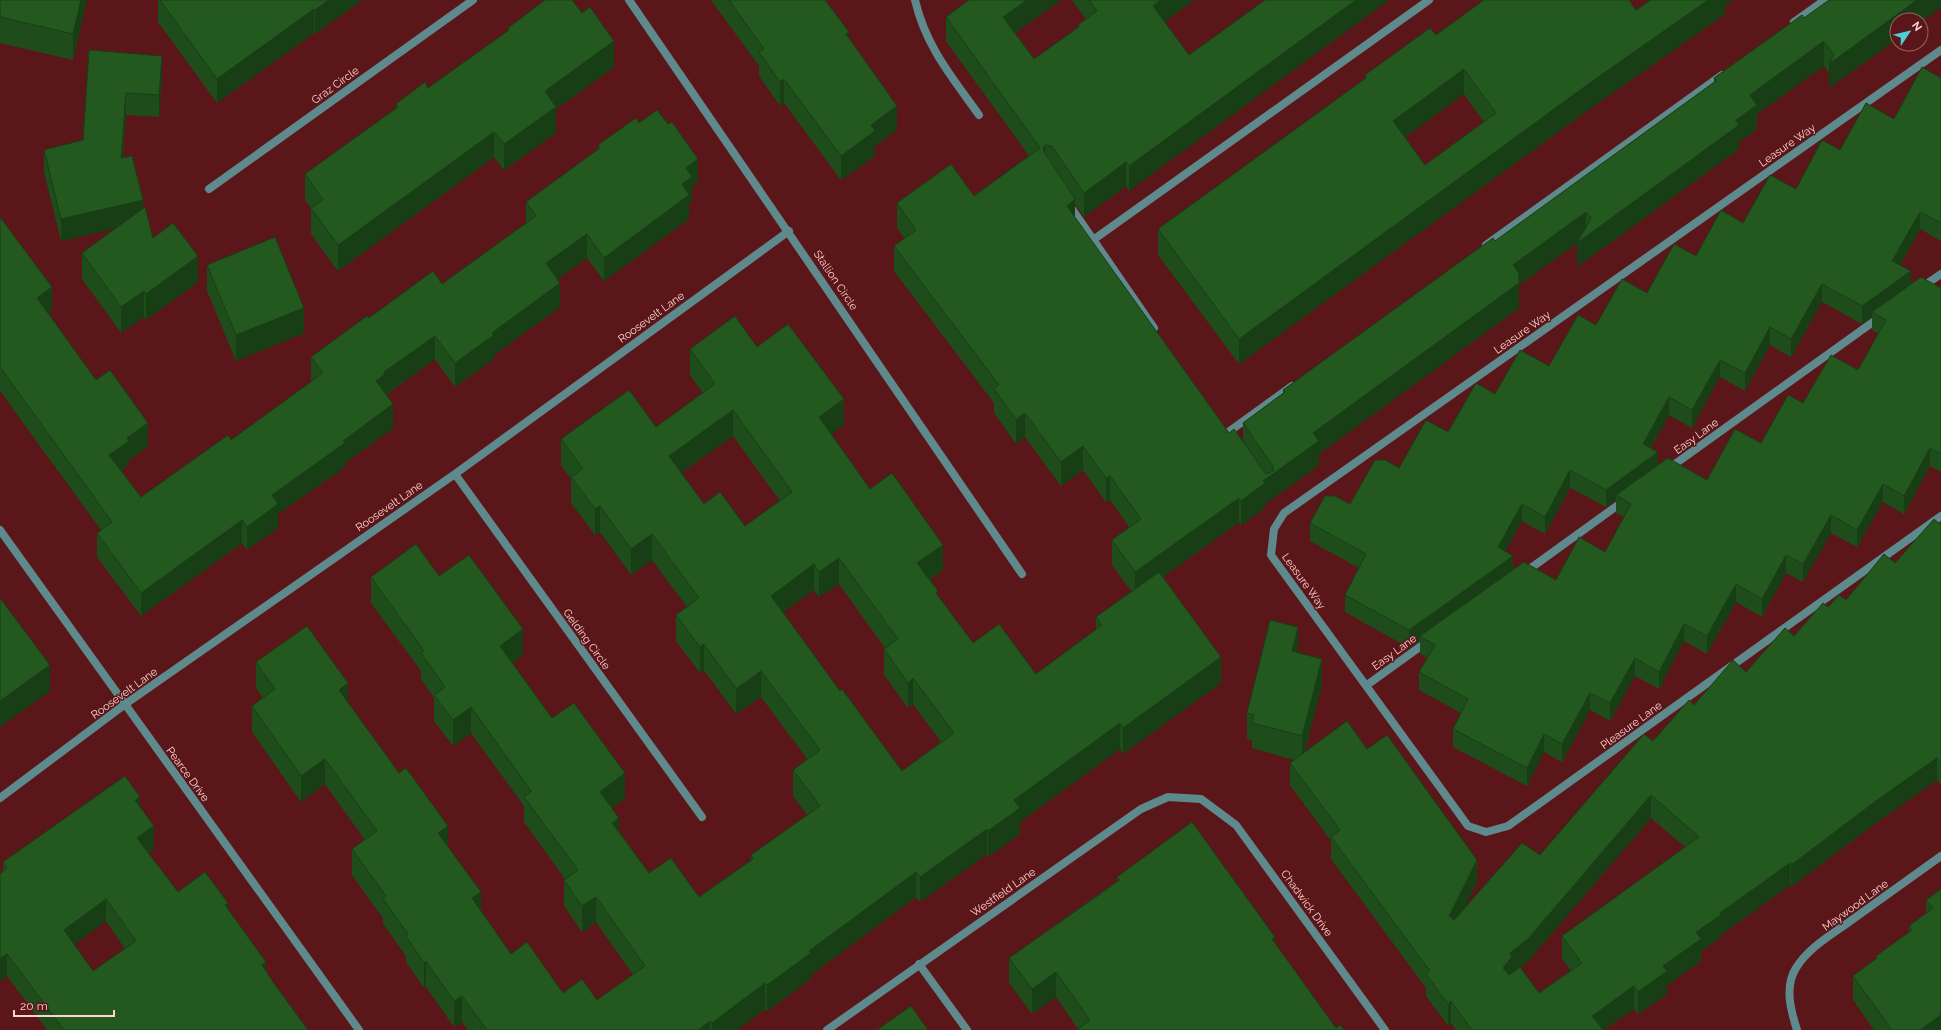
<svg xmlns="http://www.w3.org/2000/svg" width="1941" height="1030" font-family="Raleway,sans-serif">
	<style>
		.lines { fill: none; stroke-linecap: round; stroke-linejoin: round }
		.service { stroke: #5e8a8d; stroke-width: 8 }
		.minor { stroke: #5e8a8d; stroke-width: 8 }
		.wall { fill: #1e4d1b; fill-rule: evenodd }
		.shaded-wall { fill: #183e16 }
		.building { fill: #23591f; stroke: #183e16; fill-rule: evenodd }
		.labels { text-anchor: middle; stroke-width: 3; stroke-linejoin: round; paint-order: stroke }
		.street-label { font-size: 11px; fill: #fdd2cf; stroke: #5a1619 }
	</style>
	<rect width="100%" height="100%" fill="#5a1619"/>
	<g class="lines">
		<path class="service" d="M915 0C926 47 952 77 979 115
			M1794 22 1825 0
			M1070 206 1154 328
			M1093 240 1429 0
			M1486 245 1722 75
			M1227 433 1292 386"/>
		<path class="minor" d="M629 0 1022 574
			M1941 50 1284 513 1274 529 1271 555 1468 826 1486 832 1508 826 1941 516
			M209 189 473 0
			M1922 287 1941 274
			M1668 469 1880 317
			M455 474 702 817
			M0 530 359 1030
			M1524 573 1625 500
			M1367 685 1428 641
			M0 798 124 705 455 474 789 231
			M919 964 967 1030
			M827 1030 1141 809 1168 797 1201 799 1236 825 1385 1030
			M1797 1030C1791 1011 1784 987 1796 968 1808 948 1831 935 1849 922 1880 900 1910 878 1941 856"/>
	</g>
	<path class="wall" d="M0 0H87L73 60 0 43Z
		M158 0H362L315 34 314 33 217 103 158 22Z
		M711 0H825L849 38 897 130 875 146V156L841 180 784 103 780 106 759 76V66Z
		M968 0H1061L1015 33 1034 59 1078 27V25L1086 19 1072 0H1194L1164 22 1129 191 1126 186 1084 217 1075 204V218L1229 433 1243 442V423L1283 393V390L1495 241 1714 82V78L1804 18 1941 0V7L1921 22V20H1897V39L1829 88V73L1824 66 1757 114V129L1739 142V149L1577 267V243L1519 285V308L1319 454V465L1265 504V508L1241 525 1239 522 1163 577 1221 683 1123 754 1120 749 1020 822V834L988 857 987 854 920 902 916 897 811 975V979L767 1011 765 1009 737 1030H468L462 1022 454 1027 426 987 424 988 406 962V956L383 924V918L352 875V849L365 840 325 784 301 802 252 732V706L263 698 256 688V662L348 703 448 847 481 910 511 954 563 993 597 1000 633 975 596 922 582 932 564 906V880L565 879 524 822V806L471 733 453 746 434 721V698L421 679V671L371 603V577L439 576 523 655 512 663 552 718 625 798 612 808 619 831 649 873 699 897 751 861V855L807 815 793 796V770L808 760 761 697 736 714 704 670 700 673 676 641V615L687 607 652 560 631 575 600 532 595 535 571 503V479L561 465V439L656 427 703 393 690 375V349L757 347 844 425 831 434 870 489 943 570 930 580 938 596 973 643 1036 674 1096 630V617L1132 592 1112 565V540L1130 528 1110 500 1106 502 1083 470 1061 486 1025 437 1016 444 994 413V403L894 271V246L905 239 897 228V203L974 196 1029 156 946 41V17L968 1ZM733 436 780 501 745 526 704 504 681 473ZM839 584 885 648 884 649V675L908 708 913 704 941 742 902 771 840 691 783 612 814 590 819 597Z
		M1651 0H1733L1725 6V14L1587 111 1239 364 1158 255V229L1365 79V75L1436 35 1636 10ZM1464 94 1484 122 1425 165 1405 137Z
		M508 28 614 67 556 109V133L504 170 494 157 338 271 311 234V208L305 200V174L396 109V104L428 88 508 31Z
		M89 50 162 78 159 117 126 115 123 158 143 209 153 238 198 282 146 320 144 317 121 333 82 279V253L116 228 61 241 44 172V150L83 140Z
		M1941 78V241L1920 229 1900 265 1911 285 1941 288V472L1930 466 1904 514 1883 502 1857 547 1831 533 1803 582 1786 573 1762 617 1736 602 1707 654 1684 641 1659 689 1635 676 1610 721 1590 710 1562 762 1544 752 1527 786 1453 747V729L1461 713 1419 690V672L1427 658 1420 654V641L1409 648 1345 612V595L1359 568 1310 541V523L1350 504 1448 432 1495 394 1549 366 1596 325 1647 293 1696 256 1743 223 1796 189 1840 150 1894 119ZM1822 302 1862 324 1872 317V330L1878 333 1858 370 1803 403 1761 443 1707 480 1658 466 1651 448 1669 415 1692 428 1720 377 1745 391 1770 345 1791 357ZM1570 488 1606 507 1616 500V513L1624 517 1605 552 1556 580 1513 569 1505 551 1522 521 1545 534Z
		M639 123 698 182 692 187V201L689 203V219L604 281 587 258 557 279 560 307 494 355V359L455 387 435 359 386 395 393 428 345 463V467L278 514V528L247 550 242 543 141 616 97 557V533L101 530 0 391V217L52 311 48 314 96 380 148 446 129 460V464L120 471 141 497 231 440 312 382 311 381V357L369 318 442 284 526 223V202L598 149V145Z
		M207 265 304 333 236 361 207 291Z
		M1941 525V785L1937 780 1880 820 1791 887 1790 885 1721 935V937L1701 951V961L1667 985V994L1638 1014 1634 1009 1604 1030H1456L1451 1023 1448 1026 1426 996V988L1331 859V841L1290 785V763L1294 760 1252 748V740L1247 739V713L1298 653 1322 685 1305 752 1367 749 1477 882 1464 908 1540 855 1653 741 1694 705 1746 672 1794 636 1828 607 1846 600 1895 563ZM1651 818 1685 847 1562 936V958L1571 971 1539 993 1520 967 1528 961Z
		M140 806 154 849 148 852 178 892 228 909 273 982 308 1030H47L7 976 3 862ZM106 921 125 949 93 971 74 944Z
		M1117 877 1275 944 1336 1028 1344 1030 1078 1029 1056 997 1032 1014 1009 983V958L1117 881Z
		M1941 889V1030H1874L1853 1000V976L1876 959V956L1909 932V926L1926 914V900Z"/>
	<path class="shaded-wall" d="M81 0H87L73 60V34Z
		M329 0H362L315 34V10Z
		M1027 0H1061L1003 41V17Z
		M1161 0H1194L1153 30V6Z
		M1356 0H1389L1129 191V166Z
		M1708 0H1733L1725 6V14L1587 111 1239 364V339L1587 85Z
		M1917 0H1941V7L1921 22V20H1897V39L1829 88V64Z
		M314 9V33L217 103V79Z
		M849 32V56L846 34Z
		M614 41V67L556 109V133L504 170V144L545 91Z
		M1824 41V66L1757 114V129L1739 142V149L1577 267V243L1519 285V308L1319 454V465L1265 504V508L1241 525V501L1263 481 1313 433 1513 265 1586 212V236L1736 120 1750 95Z
		M162 56V78L159 117V95Z
		M1464 69V94L1393 146V121Z
		M784 79V103L780 106V82Z
		M126 93V115L121 181V158Z
		M897 106V130L875 146V156L841 180V156L871 125Z
		M494 132V157L338 271V245Z
		M1045 145V169L1043 150Z
		M698 159V182L692 187V201L689 203V219L604 281V258L682 184 686 168Z
		M1126 162V186L1084 217V193Z
		M1075 199V223L1067 206Z
		M143 200V222L61 241V219Z
		M1920 212V229L1892 279V261Z
		M587 234V258L546 287V263Z
		M198 256V282L146 320V294Z
		M1911 271V289L1872 312V317L1862 324V306Z
		M560 283V307L494 355V359L455 387V363L492 333Z
		M1822 284V302L1791 357V339Z
		M52 287V311L37 322V298Z
		M144 291V317L121 333V307Z
		M304 308V333L236 361V335Z
		M1770 327V345L1745 391V373Z
		M435 336V359L385 395 376 381 384 372Z
		M1720 360V377L1692 428V410Z
		M1669 397V415L1643 462V444Z
		M844 399V425L819 443V417Z
		M393 404V428L345 463V467L278 514V528L247 550V527L272 495 343 441Z
		M733 410V436L669 481V456Z
		M1025 413V437L1016 444V420Z
		M148 423V446L129 460V464L109 479V455L127 438Z
		M1083 446V470L1061 486V462Z
		M1930 448V466L1904 514V496Z
		M1658 452V470L1616 495V500L1606 507V490Z
		M1570 470V488L1545 534V517Z
		M1110 476V500L1106 502V478Z
		M1883 484V502L1857 547V530Z
		M1239 498V522L1135 597V572Z
		M1522 504V521L1498 565V547Z
		M600 506V532L595 535V509Z
		M1831 515V533L1803 582V564Z
		M242 520V543L141 616V593Z
		M652 534V560L631 575V549Z
		M943 545V570L917 589V563Z
		M1786 555V573L1762 617V599Z
		M1513 556V574L1420 636V641L1409 648V630Z
		M839 558V584L819 597V572Z
		M814 564V590L771 621V596Z
		M1736 584V602L1707 654V636Z
		M1684 624V641L1659 689V672Z
		M1298 627V653L1292 651Z
		M523 629V655L500 671V646Z
		M704 644V670L700 673V647Z
		M1221 657V683L1123 754V728Z
		M1635 658V676L1610 721V703Z
		M1322 659V685L1302 762V736Z
		M50 665V691L0 727V701Z
		M761 671V697L736 714V689Z
		M913 678V704L908 708V683Z
		M348 683V709L339 690Z
		M1590 693V710L1562 762V744Z
		M471 707V733L453 746V720Z
		M1120 723V749L1020 822V834L988 857V831L1014 800Z
		M1544 734V752L1527 786V768Z
		M1937 758V780L1880 820 1791 887V865L1880 798Z
		M325 759V784L301 802V776Z
		M625 773V798L600 818V792Z
		M1651 795V818L1528 961 1512 974V979L1503 968 1510 953Z
		M140 797V819L135 800Z
		M619 818V844L612 823Z
		M154 826V849L137 860V838Z
		M448 826V852L438 833Z
		M987 829V854L920 902V877Z
		M1477 860V882L1449 938V916Z
		M1790 863V885L1721 935V937L1701 951V961L1667 985V994L1638 1014V992L1696 932 1720 913Z
		M916 872V897L811 975V979L767 1011V985L809 951Z
		M481 892V918L472 898Z
		M596 897V922L582 932V906Z
		M106 899V921L64 952V930Z
		M228 903V926L225 905Z
		M1275 937V962L1272 939Z
		M7 954V976L0 981V959Z
		M426 961V987L424 988V963Z
		M266 962V984L262 965Z
		M1056 972V997L1032 1014V989Z
		M765 983V1009L737 1030H712V1023Z
		M1634 986V1009L1604 1030H1592V1016Z
		M462 996V1022L454 1027V1001Z
		M1451 1001V1023L1448 1026V1004Z
		M1941 1012V1030H1920L1940 1013Z
		M710 1021V1030H698Z"/>
	<path class="building" d="M0 0H81L73 34 0 17Z
		M160 0H329L315 10 314 9 217 79Z
		M545 0H572L582 13 590 7 614 41 545 91 556 107 504 144 494 132 338 245 311 208 323 200 305 174 398 107 396 104 425 82 428 88 509 30 508 28Z
		M729 0H825L849 32 846 34 897 106 871 125 875 131 841 156 784 79 780 82 759 52 764 49Z
		M969 0H1027L1003 17 1034 59 1079 27 1078 25 1097 11 1089 0H1161L1153 6 1189 55 1265 0H1356L1129 166 1126 162 1084 193 1052 146 1045 145 1043 150 1075 199 1067 206 1229 433 1234 429 1266 474 1273 471V466L1243 423 1285 392 1283 390 1493 238 1495 241 1716 81 1714 78 1802 15 1804 18 1829 0H1917L1829 64 1834 55 1824 41 1750 95 1757 105 1736 120 1739 125 1577 243 1591 218 1586 212 1513 265 1519 273V283L1313 433 1319 441 1263 481 1265 483 1241 501 1239 498 1135 572 1112 540 1141 519 1110 476 1106 478 1083 446 1061 462 1025 413 1016 420 994 389 999 385 894 246 916 230 897 203 951 164 974 196 1040 148 946 17Z
		M1484 0H1629L1636 10 1651 0H1708L1587 85 1239 339 1158 229 1366 78 1365 75 1430 28 1436 35ZM1464 69 1496 113 1425 165 1393 121Z
		M89 50 162 56 159 95 126 93 121 158 132 156 143 200 61 219 44 150 83 140Z
		M1922 67 1941 78V223L1920 212 1892 261 1911 271 1862 306 1822 284 1791 339 1770 327 1745 373 1720 360 1692 410 1669 397 1643 444 1658 452 1606 490 1570 470 1545 517 1522 504 1498 547 1513 556 1409 630 1345 595 1366 554 1310 523 1325 496H1335L1350 504 1375 460H1385L1399 468 1426 420 1448 432 1476 383 1495 394 1520 350 1549 366 1578 315 1596 325 1622 279 1647 293 1674 244 1696 256 1721 210 1743 223 1770 175 1796 189 1822 140 1840 150 1866 103 1894 119Z
		M657 110 668 124 672 122 698 159 686 168 692 177 682 184 689 195 604 258 587 234 546 263 560 283 492 333 494 335 455 363 435 336 384 372 385 374 376 381 393 404 343 441 345 443 272 495 278 504 247 527 242 520 141 593 97 533 112 522 0 367V217L52 287 37 298 96 380 110 370 148 423 127 438 129 441 109 455 141 497 228 435 231 440 323 373 311 357 367 316 369 318 433 271 442 284 536 216 526 202 600 148 598 145 636 118 639 123Z
		M145 207 153 238 173 223 198 256 146 294 144 291 121 307 82 253Z
		M275 237 304 308 236 335 207 265Z
		M1921 277 1941 288V454L1930 448 1904 496 1883 484 1857 530 1831 515 1803 564 1786 555 1762 599 1736 584 1707 636 1684 624 1659 672 1635 658 1610 703 1590 693 1562 744 1544 734 1527 768 1453 729 1468 699 1419 672 1435 645 1420 636 1524 562 1556 580 1579 537 1605 552 1631 504 1616 495 1668 458 1707 480 1735 429 1761 443 1788 395 1803 403 1831 355 1858 370 1886 320 1872 312Z
		M735 316 757 347 788 324 844 399 819 417 870 489 892 473 943 545 917 563 938 591 936 593 973 643 999 624 1036 674 1102 625 1096 617 1159 572 1221 657 1123 728 1120 723 1014 800 1020 808 988 831 987 829 920 877 916 872 809 951 811 953 767 985 765 983 712 1023 710 1021 698 1030H487L462 996 454 1001 426 961 424 963 406 936 408 934 383 899 386 896 352 849 377 831 325 759 301 776 252 706 275 689 256 662 307 626 348 683 339 690 399 773 406 768 448 826 438 833 481 892 472 898 511 954 527 942 563 993 582 979 597 1000 645 966 596 897 582 906 564 880 578 870 524 797 531 791 471 707 453 720 434 695 445 687 421 653 424 651 371 577 416 544 439 576 469 555 523 629 500 646 552 718 574 703 625 773 600 792 619 818 612 823 649 873 671 858 699 897 753 859 751 855 820 806 793 770 820 750 761 671 736 689 704 644 700 647 676 615 699 598 652 534 631 549 600 506 595 509 571 477 583 469 561 439 629 390 656 427 715 384 690 349ZM733 410 792 492 745 526 720 492 704 504 669 456ZM839 558 898 639 884 649 908 683 913 678 954 733 902 771 842 689 840 691 771 596 814 564 819 572Z
		M1934 519 1941 525V763L1937 758 1880 798 1791 865 1790 863 1720 913 1721 915 1696 932 1701 939 1663 966 1667 971 1638 992 1634 986 1592 1016 1603 1030H1472L1451 1001 1448 1004 1426 974 1430 971 1331 837 1340 830 1290 763 1347 721 1367 749 1387 735 1477 860 1449 916 1454 920 1522 843 1540 855 1644 734 1653 741 1689 700 1694 705 1733 660 1746 672 1785 628 1794 636 1823 603 1828 607 1839 595 1846 600 1884 554 1895 563ZM1651 795 1699 837 1562 936 1582 963 1539 993 1520 967 1509 975 1503 968 1512 957 1510 953 1528 939Z
		M0 598 50 665 0 701Z
		M1270 620 1298 627 1292 651 1322 659 1302 736 1252 723 1254 715 1247 713Z
		M125 776 140 797 135 800 154 826 137 838 178 892 205 872 228 903 225 905 266 962 262 965 273 982 308 1030H64L7 954 0 959V874L7 868 3 862ZM106 899 136 941 93 971 64 930Z
		M1192 822 1275 937 1272 939 1336 1028 1340 1025 1344 1030H1077L1090 1020 1056 972 1032 989 1009 958 1120 880 1117 877Z
		M1941 889V1012L1940 1013 1941 1015 1920 1030H1892L1853 976 1877 958 1876 956 1912 930 1909 926 1933 908 1926 900Z
		M911 1006 928 1030H877Z"/>
	<g class="labels">
		<g class="street-label">
			<text transform="translate(335 85) rotate(-36)" y="4">Graz Circle</text>
			<text transform="translate(1787 145) rotate(-35)" y="4">Leasure Way</text>
			<text transform="translate(836 280) rotate(56)" y="4">Stallion Circle</text>
			<text transform="translate(651 317) rotate(-36)" y="4">Roosevelt Lane</text>
			<text transform="translate(1522 332) rotate(-35)" y="4">Leasure Way</text>
			<text transform="translate(1696 436) rotate(-36)" y="4">Easy Lane</text>
			<text transform="translate(389 506) rotate(-35)" y="4">Roosevelt Lane</text>
			<text transform="translate(1304 581) rotate(54)" y="4">Leasure Way</text>
			<text transform="translate(587 639) rotate(54)" y="4">Gelding Circle</text>
			<text transform="translate(1394 652) rotate(-36)" y="4">Easy Lane</text>
			<text transform="translate(124 693) rotate(-36)" y="4">Roosevelt Lane</text>
			<text transform="translate(1631 725) rotate(-36)" y="4">Pleasure Lane</text>
			<text transform="translate(188 774) rotate(54)" y="4">Pearce Drive</text>
			<text transform="translate(1003 892) rotate(-35)" y="4">Westfield Lane</text>
			<text transform="translate(1307 903) rotate(54)" y="4">Chadwick Drive</text>
			<text transform="translate(1855 905) rotate(-36)" y="4">Maywood Lane</text>
		</g>
	</g>
	<g transform="translate(1909 32) rotate(55)"><circle r="19" fill="#5a1619" stroke="#9b6162"/>
	<path d="M0-3L7 15L0 10L-7 15Z" fill="#52ccd5"/>
	<text y="-6" font-size="11" font-weight="bold" text-anchor="middle" fill="#fdd2cf">N</text>
	</g>
	<path d="M14 1010v6h100v-6" fill="none" stroke="#fdd2cf" stroke-width="2"/>
	<text x="20" y="1010" font-size="12" fill="#fdd2cf" stroke="#5a1619" stroke-width="3" paint-order="stroke">20 m</text>
</svg>
